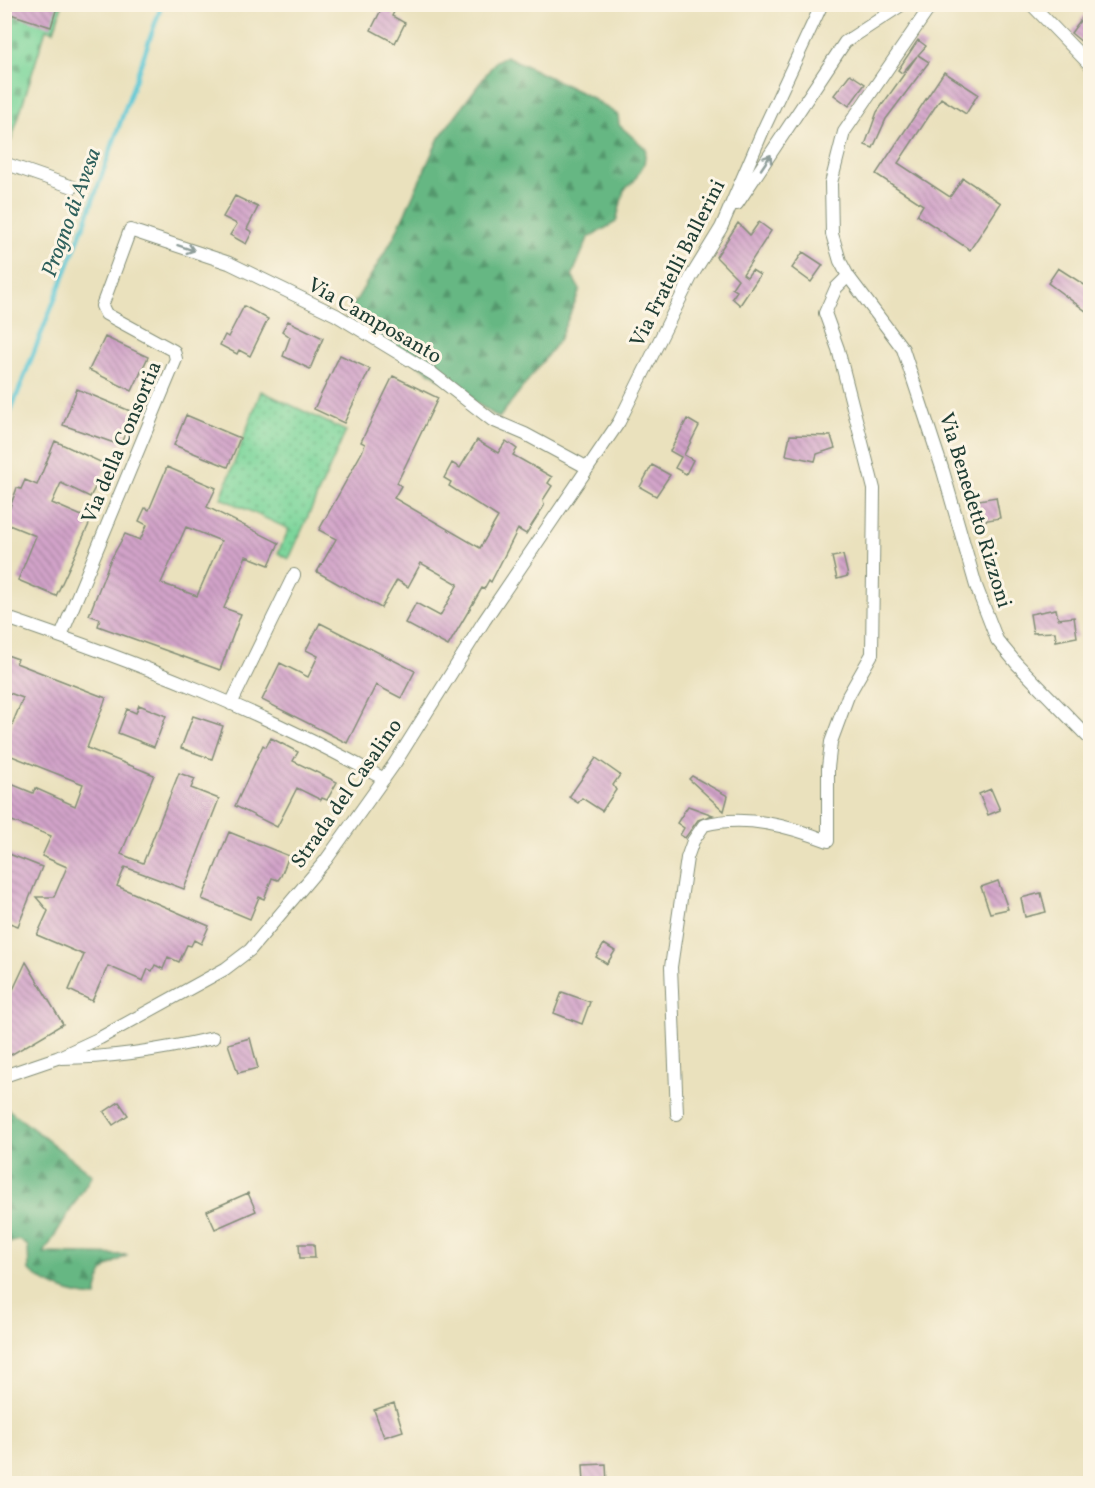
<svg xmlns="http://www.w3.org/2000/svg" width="1095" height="1488" font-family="Vollkorn,serif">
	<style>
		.forest { fill: url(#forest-firs); stroke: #427a5c; stroke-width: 1.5 }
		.cemetery { fill: url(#cemetery-stones); stroke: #4e8a68; stroke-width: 1.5 }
		.park { fill: url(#park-dots); stroke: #4e8a68; stroke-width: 1.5 }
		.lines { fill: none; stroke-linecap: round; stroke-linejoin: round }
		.stream { stroke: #5cc7d5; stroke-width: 4.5 }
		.building { fill: url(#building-back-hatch); fill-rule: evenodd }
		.minor-casing { stroke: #848f78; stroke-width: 14 }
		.minor { stroke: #fff; stroke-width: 12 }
		.oneway { stroke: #8f9e9a }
		.labels { text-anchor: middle; stroke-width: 6; stroke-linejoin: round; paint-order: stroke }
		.street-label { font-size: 21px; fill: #1f3d34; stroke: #fcf5e5 }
		.water-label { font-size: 22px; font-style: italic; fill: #2e605c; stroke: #fcf5e5 }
	</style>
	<defs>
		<pattern id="forest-firs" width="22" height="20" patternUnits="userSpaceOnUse" patternTransform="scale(1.5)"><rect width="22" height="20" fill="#66b783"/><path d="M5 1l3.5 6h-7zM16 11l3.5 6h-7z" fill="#53966c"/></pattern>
		<pattern id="cemetery-stones" width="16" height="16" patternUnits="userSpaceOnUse" patternTransform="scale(1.5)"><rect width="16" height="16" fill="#7dd69b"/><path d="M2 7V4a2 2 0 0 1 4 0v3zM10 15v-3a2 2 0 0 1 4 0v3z" fill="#66af7f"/></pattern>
		<pattern id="park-dots" width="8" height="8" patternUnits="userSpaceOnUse" patternTransform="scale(1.5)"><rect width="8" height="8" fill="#7dd69b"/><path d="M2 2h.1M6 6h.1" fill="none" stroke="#66af7f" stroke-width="1.8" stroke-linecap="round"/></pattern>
		<pattern id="building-back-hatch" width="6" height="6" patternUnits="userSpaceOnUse" patternTransform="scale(1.5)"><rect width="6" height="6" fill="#d2a3c9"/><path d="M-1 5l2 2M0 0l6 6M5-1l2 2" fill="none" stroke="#aa86a4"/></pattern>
	</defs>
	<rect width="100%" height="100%" fill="#fcf5e5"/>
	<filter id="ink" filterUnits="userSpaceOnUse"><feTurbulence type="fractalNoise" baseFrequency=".0167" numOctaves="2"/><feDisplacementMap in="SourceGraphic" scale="12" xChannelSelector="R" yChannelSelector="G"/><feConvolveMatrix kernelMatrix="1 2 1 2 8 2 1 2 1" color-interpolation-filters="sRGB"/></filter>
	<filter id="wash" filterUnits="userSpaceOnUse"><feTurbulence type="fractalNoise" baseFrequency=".008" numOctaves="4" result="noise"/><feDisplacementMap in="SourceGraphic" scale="24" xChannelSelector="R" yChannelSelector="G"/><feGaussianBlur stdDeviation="1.35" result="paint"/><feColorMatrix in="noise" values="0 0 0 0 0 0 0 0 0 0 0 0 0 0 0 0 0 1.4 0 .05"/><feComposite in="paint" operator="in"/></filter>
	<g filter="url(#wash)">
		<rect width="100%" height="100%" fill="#eae1bd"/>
		<path class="forest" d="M506 56 590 97 618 115 619 125 646 149 644 164 634 181 624 190 616 222 588 238 572 276 580 290 559 340 499 418 346 317 394 237 439 138 496 61Z
			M4 1106 92 1175 44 1253 128 1255C103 1267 100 1270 96 1297 70 1295 50 1287 29 1271L28 1246 19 1240 5 1244Z"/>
		<path class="cemetery" d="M5 5H62L54 31 46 29 11 141 5 139Z"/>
		<path class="park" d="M261 391 346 431 289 559 278 553 289 529 221 498Z"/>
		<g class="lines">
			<path class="stream" d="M4 428 86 220 162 4"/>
		</g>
		<g id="blocks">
			<path class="building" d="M4 4H58L51 27 4 12Z
				M384 4H398L392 16 405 23 395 43 371 30Z
				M1090 7V49L1071 33Z
				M918 40 926 46 918 55 929 62 886 119 873 148 865 145 877 112 917 56 902 73 898 70Z
				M944 72 978 94 966 114 941 98 898 163 950 197 963 178 1001 203 970 250 917 215 923 205 876 174Z
				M850 74 865 84 849 106 834 95Z
				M235 196 258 207 247 229 252 232 246 244 230 235 237 224 223 217Z
				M759 222 771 231 743 274 747 277 752 270 760 275 740 305 732 298 737 291 732 288 738 279 716 257 738 223 750 235Z
				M803 252 823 265 811 282 792 268Z
				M1058 268 1089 288 1090 286V314L1048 283Z
				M244 306 268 319 250 356 239 350 237 354 220 345 225 335 228 337Z
				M288 321 323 338 310 369 283 356 290 337 282 331Z
				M105 337 148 357 132 391 89 370Z
				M340 355 370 369 344 423 314 409Z
				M393 376 438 398 397 483 401 486 394 498 480 548 498 517 449 486 451 482 444 478 452 463 460 468 477 440 498 453 506 441 517 449 513 455 552 477 548 483 552 486 543 500 544 506 526 534 518 529 491 582 489 580 484 589 482 588 448 646 405 623 416 603 440 616 458 584 421 563 408 587 397 580 381 608 317 572 336 539 319 530 362 452 365 444 361 442Z
				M77 389 135 413 120 445 63 425Z
				M186 415 240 438 228 467 174 445Z
				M687 419 699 426 684 455 693 460 686 474 675 468 681 457 670 451Z
				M790 435 831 436 835 448 817 454 815 461 786 455Z
				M55 441 107 465 90 497 61 483 52 503 91 520 56 596 18 580 36 536 4 523 17 488 21 489 25 480 37 485Z
				M652 465 670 475 656 496 640 487Z
				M167 467 216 488 207 507 279 543 269 565 246 556 224 608 241 614 220 670 98 626 100 619 89 615 110 561 125 534 140 540 147 525 139 521 145 508 149 510ZM186 527 221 541 197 596 161 583Z
				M996 497 1000 518 977 522 973 501Z
				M843 555 848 576 837 579 832 557Z
				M1056 609 1058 619 1074 617 1077 637 1056 641 1055 632 1033 633 1030 614Z
				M320 623 415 671 401 698 376 685 347 743 262 700 280 663 308 677 318 656 306 650Z
				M4 654 18 659 16 663 106 698 87 748 154 775 121 854 143 863 179 773 195 779 191 788 219 799 184 889 125 867 117 886 209 926 201 944 194 940 191 946 187 945 179 962 168 957 163 969 155 965 152 971 148 969 143 981 108 966 92 1001 69 990 84 955 37 935 48 911 36 897H54L67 867 42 856 51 836 4 818V781L33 793 35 788 75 806 83 784 4 753V744L23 698 4 691Z
				M139 705 166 716 154 747 118 733 127 709 136 713Z
				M193 716 223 726 212 759 181 748Z
				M271 738 298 752 293 761 337 782 327 800 322 798 321 800 297 788 277 827 235 806 263 745 266 747Z
				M596 758 620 775 613 785 616 790 602 811 582 798 578 803 569 797Z
				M692 776 728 796 724 811 689 779Z
				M991 789 1000 810 988 815 979 794Z
				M688 806 713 815 698 820 685 838 680 835 684 828 677 823Z
				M229 832 289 856 281 876 278 880 272 878 264 899 259 897 250 919 202 899Z
				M4 852 42 867 18 926 4 921Z
				M998 881 1008 909 990 913 981 887Z
				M1041 893 1046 912 1025 917 1021 898Z
				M604 944 615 951 607 964 596 957Z
				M26 962 63 1024 4 1059V991L11 994Z
				M562 992 590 1002 582 1024 554 1013Z
				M250 1038 258 1068 238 1073 228 1044Z
				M119 1102 128 1115 113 1125 104 1112Z
				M248 1193 256 1211 215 1229 207 1211Z
				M299 1244H314L315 1258H300Z
				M394 1403 403 1431 384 1437 374 1410Z
				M606 1464 607 1484H584L583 1465Z"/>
		</g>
	</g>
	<g filter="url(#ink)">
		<use href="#blocks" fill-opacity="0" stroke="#848f78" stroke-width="1.5"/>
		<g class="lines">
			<g class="minor-casing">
				<path id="minor" d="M932 4 844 132 831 183 832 234 840 261 848 276 903 349 943 471 976 586 997 640 1017 664 1090 739
					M1031 4 1090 65
					M4 163 73 187
					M737 204 845 42 903 4
					M4 617C134 661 265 712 384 779
					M61 636 176 359 174 351 106 314 102 306 130 230 229 263 336 315 433 374 492 420 525 434 588 468
					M231 704 294 575
					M61 1058C109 1058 166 1049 213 1038
					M4 1076 57 1058 100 1038 225 969 250 950 326 860 395 763 484 621 619 422 691 277 721 228 764 128 822 4
					M677 1114 671 967 687 858 693 841 704 825C745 814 789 826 828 841V768L831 742 848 696 872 654 874 489 838 349 825 313 836 288 848 276"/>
			</g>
			<use href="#minor" class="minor"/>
		</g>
		<defs><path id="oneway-shaft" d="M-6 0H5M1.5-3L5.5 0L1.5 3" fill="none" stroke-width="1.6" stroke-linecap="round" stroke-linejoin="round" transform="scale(1.5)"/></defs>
		<g class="oneway">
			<use href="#oneway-shaft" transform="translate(766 162) rotate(-56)"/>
			<use href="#oneway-shaft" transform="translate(186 248) rotate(18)"/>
		</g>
	</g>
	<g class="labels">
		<g class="street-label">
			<text transform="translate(677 263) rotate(-63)" y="7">Via Fratelli Ballerini</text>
			<text transform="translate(375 320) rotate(30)" y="7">Via Camposanto</text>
			<text transform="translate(121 442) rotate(-67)" y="7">Via della Consortia</text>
			<text transform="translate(976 510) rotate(73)" y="7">Via Benedetto Rizzoni</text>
			<text transform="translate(346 793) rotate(-55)" y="7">Strada del Casalino</text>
		</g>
		<g class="water-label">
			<text transform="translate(70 212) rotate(-70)" y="8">Progno di Avesa</text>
		</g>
	</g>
	<rect width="1095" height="1488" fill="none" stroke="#fcf5e5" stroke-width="24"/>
</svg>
